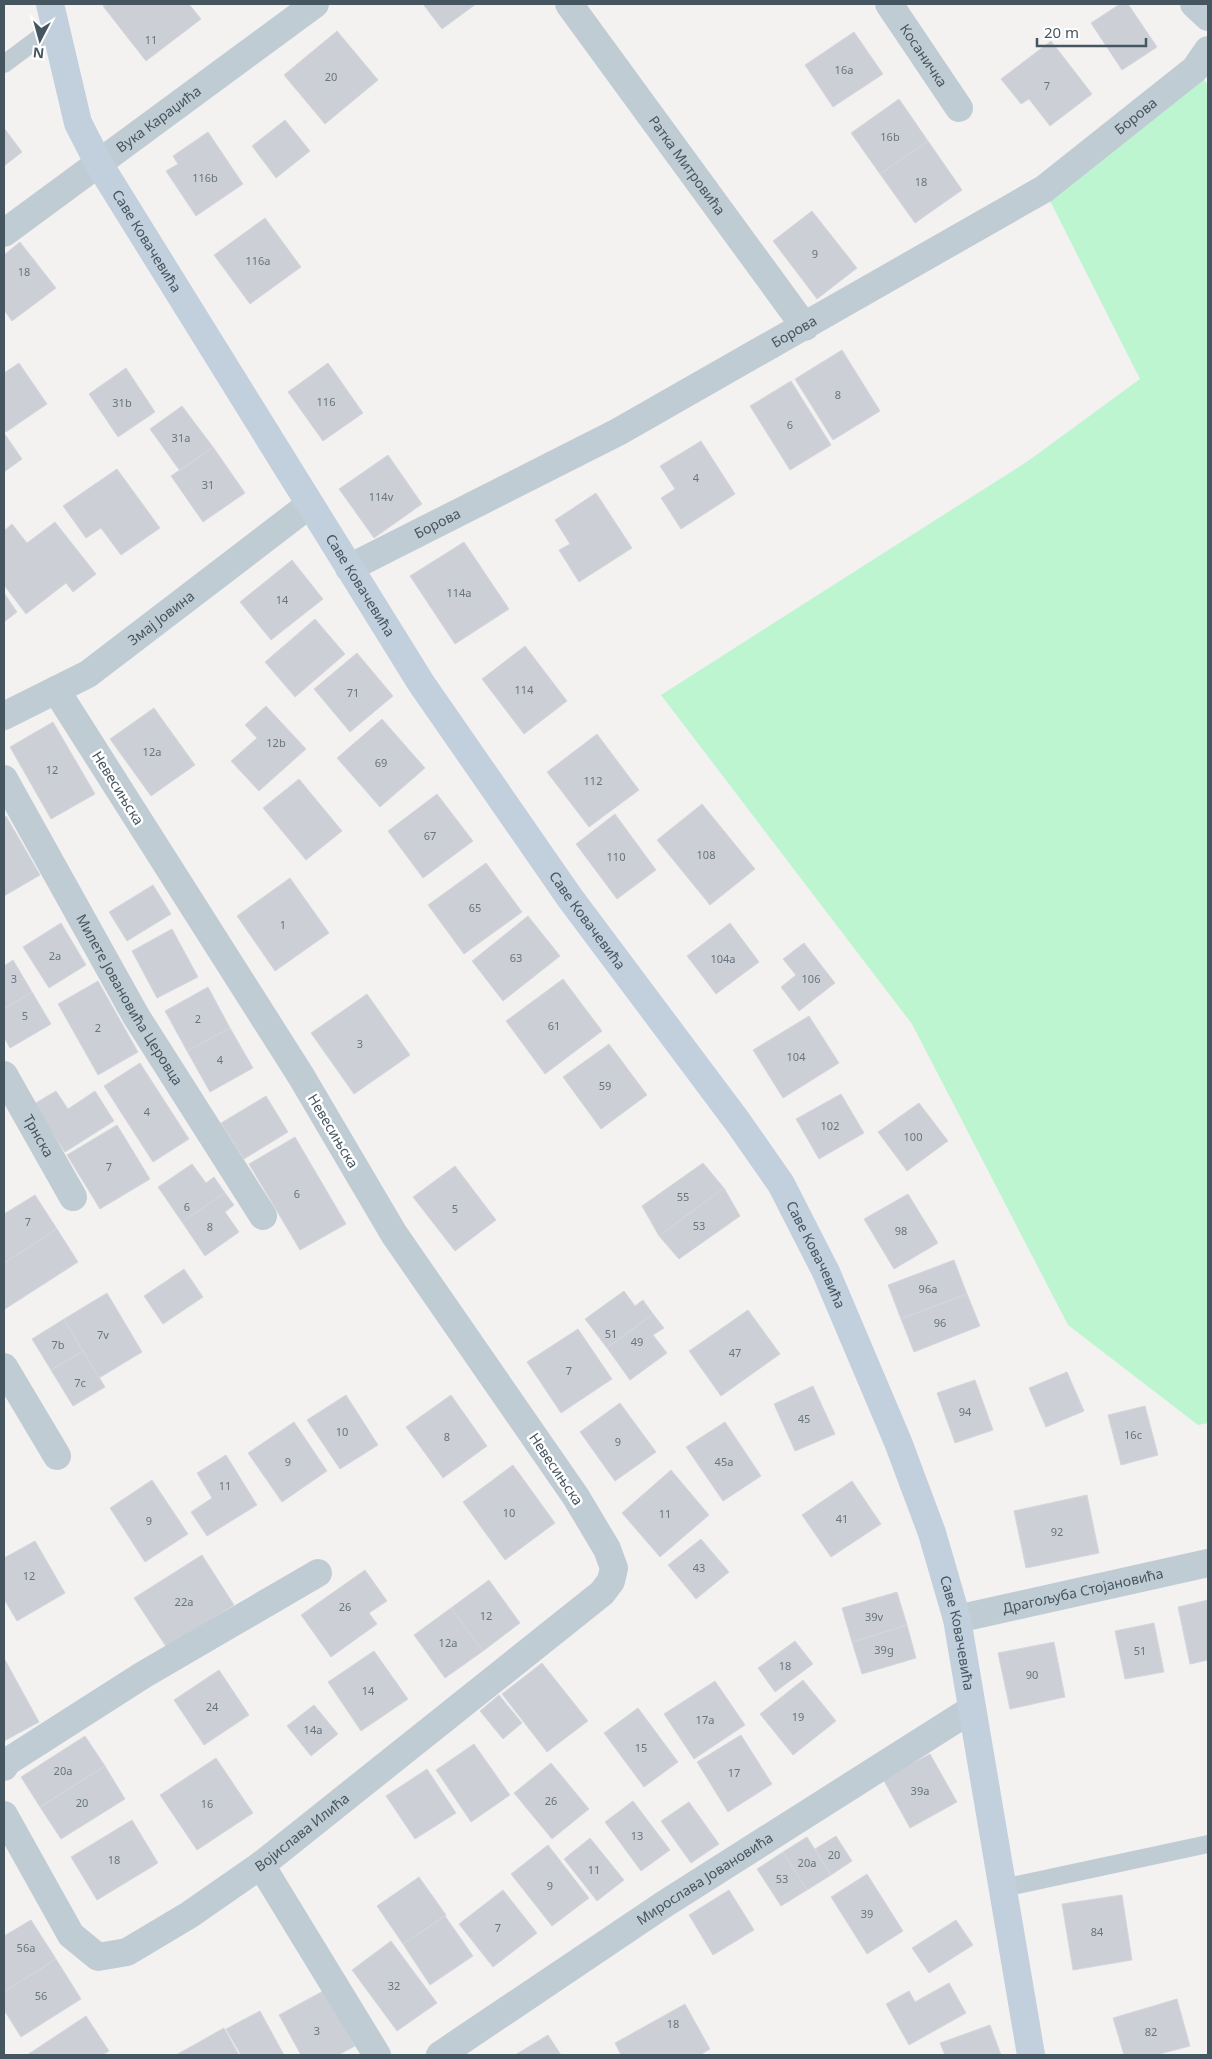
<svg xmlns="http://www.w3.org/2000/svg" width="1212" height="2059" font-family="'Noto Sans',sans-serif">
	<style>
		.green { fill: #bcf5cf }
		.building { fill: #ccd0d6; stroke: #d4d7dd }
		.lines { fill: none; stroke-linecap: round; stroke-linejoin: round }
		.lane { stroke: #c0ccd4; stroke-width: 18 }
		.street { stroke: #c0ccd4; stroke-width: 28 }
		.secondary { stroke: #c2cfdc; stroke-width: 28 }
		.labels { text-anchor: middle; stroke-width: 5; stroke-linejoin: round; paint-order: stroke }
		.number-label { font-size: 11px; fill: #68747e }
		.street-label { font-size: 14px; fill: #465661; stroke: #fff }
	</style>
	<rect width="100%" height="100%" fill="#f4f1f1"/>
	<path class="green" d="M1195 69 1208 85V1423L1198 1425 1068 1325 912 1024 661 695 1028 461 1140 379 1044 189Z"/>
	<path class="building" d="M107 4H189L201 19 146 61 103 6Z
		M423 4H476L442 29Z
		M1120 4H1128L1157 47 1122 70 1091 23Z
		M337 31 378 80 325 124 284 75Z
		M854 32 883 74 833 107 805 65Z
		M1051 41 1092 94 1050 126 1029 99 1021 104 1001 79Z
		M899 99 928 141 880 174 851 133Z
		M285 120 310 151 276 178 252 146Z
		M4 128 22 152 4 166Z
		M208 132 243 184 196 216 166 171 178 164 173 156Z
		M928 141 962 190 915 223 880 174Z
		M812 211 857 268 817 299 773 241Z
		M265 218 301 267 250 304 214 255Z
		M20 242 56 288 12 321 4 310V255Z
		M842 350 880 411 833 440 795 379Z
		M19 363 47 404 6 432 4 429V373Z
		M328 363 363 413 323 441 288 392Z
		M126 368 155 412 118 437 89 394Z
		M791 381 831 445 790 470 750 406Z
		M182 406 213 447 180 471 150 429Z
		M4 433 22 459 4 472Z
		M701 441 735 494 681 529 661 498 675 489 660 466Z
		M213 447 245 493 203 522 171 476Z
		M388 455 422 504 374 538 339 489Z
		M117 469 160 528 121 555 101 528 86 538 63 506Z
		M596 493 632 548 579 582 559 550 570 544 555 520Z
		M55 522 96 574 73 592 66 583 26 614 4 585V531L12 524 27 543Z
		M464 542 509 609 455 644 410 576Z
		M292 560 323 599 271 640 240 602Z
		M4 593 17 612 4 622Z
		M315 619 345 654 295 697 265 662Z
		M525 646 567 701 524 734 482 679Z
		M357 653 393 696 350 732 314 689Z
		M266 706 306 749 259 791 231 761 257 738 245 725Z
		M154 708 195 765 151 796 110 739Z
		M382 719 425 768 380 807 337 758Z
		M53 722 95 794 51 819 10 747Z
		M597 734 639 790 589 827 547 772Z
		M299 779 342 831 306 860 263 808Z
		M437 794 473 841 423 878 388 831Z
		M702 804 755 869 710 905 657 840Z
		M615 814 656 870 617 899 576 844Z
		M6 816 40 875 4 896V818Z
		M486 863 522 912 464 954 428 905Z
		M290 878 329 933 275 971 237 916Z
		M153 885 171 914 127 941 109 912Z
		M528 916 560 956 503 1001 472 961Z
		M61 923 86 965 49 988 23 947Z
		M730 923 759 962 716 994 687 956Z
		M172 929 198 977 157 998 132 951Z
		M804 943 835 983 799 1011 781 987 796 975 783 959Z
		M13 960 32 992 4 1009V966Z
		M563 979 602 1031 545 1074 506 1021Z
		M98 981 138 1052 98 1075 58 1004Z
		M208 987 230 1028 187 1051 165 1011Z
		M32 992 51 1024 10 1048 4 1037V1009Z
		M367 994 410 1055 354 1094 311 1033Z
		M809 1016 839 1063 783 1098 753 1050Z
		M230 1028 253 1068 210 1092 187 1051Z
		M609 1044 647 1095 601 1129 563 1077Z
		M140 1063 189 1139 153 1162 104 1086Z
		M56 1091 68 1109 95 1091 114 1121 65 1152 34 1104Z
		M841 1094 864 1133 819 1159 796 1119Z
		M266 1096 288 1132 244 1159 221 1123Z
		M919 1103 948 1141 907 1171 878 1132Z
		M117 1125 150 1179 100 1209 67 1155Z
		M295 1137 346 1224 300 1250 249 1164Z
		M703 1163 724 1188 659 1236 642 1206Z
		M192 1164 206 1183 214 1177 225 1193 182 1222 158 1187Z
		M455 1166 496 1220 455 1251 413 1197Z
		M724 1188 740 1216 679 1259 659 1236Z
		M225 1193 234 1205 225 1212 239 1232 205 1256 182 1222Z
		M908 1194 938 1243 894 1269 864 1219Z
		M35 1195 57 1229 4 1263V1214Z
		M57 1229 78 1262 5 1309 4 1263Z
		M954 1260 967 1294 901 1319 888 1285Z
		M184 1269 203 1297 163 1324 144 1296Z
		M624 1291 635 1306 643 1300 653 1314 607 1348 585 1319Z
		M107 1293 142 1352 99 1378 64 1319Z
		M967 1294 980 1326 914 1352 901 1319Z
		M748 1310 780 1354 721 1396 689 1351Z
		M653 1314 664 1328 653 1335 667 1353 630 1380 607 1348Z
		M64 1319 83 1351 51 1370 32 1339Z
		M578 1329 612 1379 561 1413 527 1362Z
		M83 1351 105 1387 73 1406 51 1370Z
		M1067 1372 1084 1411 1046 1427 1029 1388Z
		M975 1380 993 1430 955 1443 937 1393Z
		M813 1386 835 1434 795 1451 774 1404Z
		M346 1395 378 1445 340 1469 307 1420Z
		M451 1395 487 1446 443 1478 406 1427Z
		M620 1403 656 1452 615 1481 580 1432Z
		M1145 1406 1158 1455 1121 1465 1108 1415Z
		M294 1422 327 1471 282 1502 248 1453Z
		M725 1422 761 1476 723 1501 686 1447Z
		M226 1455 257 1505 207 1536 191 1512 212 1498 197 1473Z
		M513 1465 555 1523 505 1560 463 1502Z
		M671 1470 709 1515 660 1557 622 1513Z
		M152 1480 188 1534 145 1562 110 1508Z
		M852 1481 881 1524 831 1557 802 1515Z
		M1087 1495 1099 1553 1026 1568 1014 1511Z
		M701 1539 729 1572 696 1599 668 1565Z
		M35 1541 65 1593 17 1621 4 1599V1558Z
		M202 1555 234 1605 167 1648 134 1598Z
		M365 1570 387 1601 369 1613 377 1624 331 1657 301 1615Z
		M489 1580 520 1623 483 1651 451 1608Z
		M897 1592 907 1625 852 1642 842 1608Z
		M1208 1600V1660L1190 1664 1178 1607Z
		M451 1608 483 1651 445 1678 414 1635Z
		M1154 1623 1164 1672 1125 1679 1115 1631Z
		M907 1625 916 1658 862 1674 852 1642Z
		M795 1641 813 1664 775 1692 758 1668Z
		M1054 1642 1065 1697 1010 1709 998 1653Z
		M374 1651 408 1699 361 1731 328 1682Z
		M4 1658 39 1722 4 1741Z
		M542 1663 588 1721 547 1752 502 1694Z
		M219 1670 249 1715 204 1745 174 1700Z
		M803 1680 836 1721 793 1755 760 1714Z
		M715 1681 745 1725 694 1759 664 1714Z
		M499 1695 522 1723 503 1739 480 1711Z
		M314 1705 338 1734 311 1756 287 1726Z
		M638 1708 678 1762 644 1787 604 1733Z
		M741 1735 772 1784 728 1812 697 1762Z
		M85 1736 105 1766 40 1807 21 1777Z
		M474 1744 510 1795 471 1822 436 1770Z
		M930 1754 957 1802 910 1828 883 1779Z
		M216 1758 253 1813 197 1850 160 1795Z
		M551 1763 589 1809 552 1839 514 1793Z
		M105 1766 125 1799 61 1839 40 1807Z
		M427 1769 456 1813 415 1839 386 1796Z
		M633 1801 670 1850 641 1871 605 1822Z
		M689 1802 719 1844 691 1863 661 1821Z
		M132 1820 158 1863 97 1900 71 1857Z
		M836 1836 852 1861 831 1875 815 1849Z
		M807 1837 831 1875 807 1890 783 1852Z
		M590 1838 624 1880 597 1901 564 1859Z
		M548 1845 589 1898 552 1926 511 1874Z
		M783 1852 807 1890 781 1906 757 1869Z
		M867 1874 903 1931 867 1954 831 1897Z
		M419 1877 446 1915 403 1944 377 1906Z
		M503 1890 537 1933 493 1967 459 1924Z
		M729 1890 754 1930 713 1955 689 1915Z
		M1122 1895 1132 1960 1073 1970 1062 1904Z
		M445 1916 473 1956 430 1985 403 1944Z
		M31 1920 56 1959 4 1992V1936Z
		M956 1920 973 1945 929 1973 912 1948Z
		M391 1941 437 2003 397 2031 352 1970Z
		M56 1959 81 1999 21 2037 4 2010V1992Z
		M949 1983 966 2013 909 2045 886 2004 909 1991 915 2002Z
		M325 1990 355 2046 338 2055H301L279 2015Z
		M1177 1999 1190 2046 1156 2055H1124L1113 2018Z
		M685 2004 710 2049 700 2055H621L615 2043Z
		M260 2011 284 2055H241L226 2029Z
		M86 2016 109 2051 102 2055H27Z
		M990 2025 1001 2055H945L940 2043Z
		M224 2028 239 2055H176Z
		M548 2035 561 2055H515Z"/>
	<g class="lines">
		<path class="lane" d="M4 64 55 26
			M1003 1888 1208 1844"/>
		<g class="street">
			<path id="s1" d="M569 4 805 327"/>
			<path id="s2" d="M889 4 959 108"/>
			<path d="M1194 4 1208 17"/>
			<path id="s3" d="M4 233 315 4"/>
			<path id="s4" d="M349 568 618 432 1044 189 1195 69 1208 50"/>
			<path id="s5" d="M4 716 88 674 309 505"/>
			<path id="s6" d="M4 779 136 1016 263 1216"/>
			<path id="s7" d="M4 1075 73 1197"/>
			<path d="M4 1367 57 1456"/>
			<path id="s8" d="M957 1619 1208 1563"/>
			<path d="M4 1767 7 1762 143 1675 318 1573"/>
			<path id="s9" d="M4 1815 71 1935 98 1957 127 1952 189 1915 261 1865 602 1593 611 1581 614 1568 607 1549 576 1497 394 1234 301 1076 56 690"/>
			<path d="M261 1865 377 2055"/>
			<path id="s10" d="M440 2055 663 1905 972 1709"/>
		</g>
		<path class="secondary" id="s11" d="M50 4 78 123 99 164 421 683 570 898 737 1121 781 1184 826 1272 898 1442 932 1533 957 1619 1031 2055"/>
	</g>
	<g class="labels">
		<g class="number-label">
			<text x="151" y="44">11</text>
			<text x="844" y="74">16a</text>
			<text x="331" y="81">20</text>
			<text x="1047" y="90">7</text>
			<text x="890" y="141">16b</text>
			<text x="205" y="182">116b</text>
			<text x="921" y="186">18</text>
			<text x="815" y="258">9</text>
			<text x="258" y="265">116a</text>
			<text x="24" y="276">18</text>
			<text x="838" y="399">8</text>
			<text x="326" y="406">116</text>
			<text x="122" y="407">31b</text>
			<text x="790" y="429">6</text>
			<text x="181" y="442">31a</text>
			<text x="696" y="482">4</text>
			<text x="208" y="489">31</text>
			<text x="381" y="501">114v</text>
			<text x="459" y="597">114a</text>
			<text x="282" y="604">14</text>
			<text x="524" y="694">114</text>
			<text x="353" y="697">71</text>
			<text x="276" y="747">12b</text>
			<text x="152" y="756">12a</text>
			<text x="381" y="767">69</text>
			<text x="52" y="774">12</text>
			<text x="593" y="785">112</text>
			<text x="430" y="840">67</text>
			<text x="706" y="859">108</text>
			<text x="616" y="861">110</text>
			<text x="475" y="912">65</text>
			<text x="283" y="929">1</text>
			<text x="55" y="960">2a</text>
			<text x="516" y="962">63</text>
			<text x="723" y="963">104a</text>
			<text x="14" y="983">3</text>
			<text x="811" y="983">106</text>
			<text x="25" y="1020">5</text>
			<text x="198" y="1023">2</text>
			<text x="554" y="1030">61</text>
			<text x="98" y="1032">2</text>
			<text x="360" y="1048">3</text>
			<text x="796" y="1061">104</text>
			<text x="220" y="1064">4</text>
			<text x="605" y="1090">59</text>
			<text x="147" y="1116">4</text>
			<text x="830" y="1130">102</text>
			<text x="913" y="1141">100</text>
			<text x="109" y="1171">7</text>
			<text x="297" y="1198">6</text>
			<text x="683" y="1201">55</text>
			<text x="187" y="1211">6</text>
			<text x="455" y="1213">5</text>
			<text x="28" y="1226">7</text>
			<text x="699" y="1230">53</text>
			<text x="210" y="1231">8</text>
			<text x="901" y="1235">98</text>
			<text x="928" y="1293">96a</text>
			<text x="940" y="1327">96</text>
			<text x="611" y="1338">51</text>
			<text x="103" y="1339">7v</text>
			<text x="637" y="1346">49</text>
			<text x="58" y="1349">7b</text>
			<text x="735" y="1357">47</text>
			<text x="569" y="1375">7</text>
			<text x="80" y="1387">7c</text>
			<text x="965" y="1416">94</text>
			<text x="804" y="1423">45</text>
			<text x="342" y="1436">10</text>
			<text x="1133" y="1439">16c</text>
			<text x="447" y="1441">8</text>
			<text x="618" y="1446">9</text>
			<text x="288" y="1466">9</text>
			<text x="724" y="1466">45a</text>
			<text x="225" y="1490">11</text>
			<text x="509" y="1517">10</text>
			<text x="665" y="1518">11</text>
			<text x="842" y="1523">41</text>
			<text x="149" y="1525">9</text>
			<text x="1057" y="1536">92</text>
			<text x="699" y="1572">43</text>
			<text x="29" y="1580">12</text>
			<text x="184" y="1606">22a</text>
			<text x="345" y="1611">26</text>
			<text x="486" y="1620">12</text>
			<text x="874" y="1621">39v</text>
			<text x="448" y="1647">12a</text>
			<text x="884" y="1654">39g</text>
			<text x="1140" y="1655">51</text>
			<text x="785" y="1670">18</text>
			<text x="1032" y="1679">90</text>
			<text x="368" y="1695">14</text>
			<text x="212" y="1711">24</text>
			<text x="798" y="1721">19</text>
			<text x="705" y="1724">17a</text>
			<text x="313" y="1734">14a</text>
			<text x="641" y="1752">15</text>
			<text x="63" y="1775">20a</text>
			<text x="734" y="1777">17</text>
			<text x="920" y="1795">39a</text>
			<text x="551" y="1805">26</text>
			<text x="82" y="1807">20</text>
			<text x="207" y="1808">16</text>
			<text x="637" y="1840">13</text>
			<text x="834" y="1859">20</text>
			<text x="114" y="1864">18</text>
			<text x="807" y="1867">20a</text>
			<text x="594" y="1874">11</text>
			<text x="782" y="1883">53</text>
			<text x="550" y="1890">9</text>
			<text x="867" y="1918">39</text>
			<text x="498" y="1932">7</text>
			<text x="1097" y="1936">84</text>
			<text x="26" y="1952">56a</text>
			<text x="394" y="1990">32</text>
			<text x="41" y="2000">56</text>
			<text x="673" y="2028">18</text>
			<text x="317" y="2035">3</text>
			<text x="1151" y="2036">82</text>
		</g>
		<g class="street-label">
			<text dy="5" stroke="none"><textPath href="#s2" startOffset="62">Косаничка</textPath></text>
			<text dy="5" stroke="none"><textPath href="#s4" startOffset="909">Борова</textPath></text>
			<text dy="5" stroke="none"><textPath href="#s3" startOffset="192">Вука Караџића</textPath></text>
			<text dy="5" stroke="none"><textPath href="#s1" startOffset="200">Ратка Митровића</textPath></text>
			<text dy="5" stroke="none"><textPath href="#s11" startOffset="259">Саве Ковачевића</textPath></text>
			<text dy="5" stroke="none"><textPath href="#s4" startOffset="504">Борова</textPath></text>
			<text dy="5" stroke="none"><textPath href="#s4" startOffset="99">Борова</textPath></text>
			<text dy="5" stroke="none"><textPath href="#s11" startOffset="664">Саве Ковачевића</textPath></text>
			<text dy="5" stroke="none"><textPath href="#s5" startOffset="186">Змај Јовина</textPath></text>
			<text transform="translate(118 788) rotate(58)" y="5">Невесињска</text>
			<text dy="5" stroke="none"><textPath href="#s11" startOffset="1069">Саве Ковачевића</textPath></text>
			<text dy="5" stroke="none"><textPath href="#s6" startOffset="254">Милете Јовановића Церовца</textPath></text>
			<text transform="translate(333 1131) rotate(59)" y="5">Невесињска</text>
			<text dy="5" stroke="none"><textPath href="#s7" startOffset="70">Трнска</textPath></text>
			<text dy="5" stroke="none"><textPath href="#s11" startOffset="1475">Саве Ковачевића</textPath></text>
			<text transform="translate(556 1469) rotate(56)" y="5">Невесињска</text>
			<text dy="5" stroke="none"><textPath href="#s8" startOffset="129">Драгољуба Стојановића</textPath></text>
			<text dy="5" stroke="none"><textPath href="#s11" startOffset="1880">Саве Ковачевића</textPath></text>
			<text dy="5" stroke="none"><textPath href="#s9" startOffset="414">Војислава Илића</textPath></text>
			<text dy="5" stroke="none"><textPath href="#s10" startOffset="318">Мирослава Јовановића</textPath></text>
		</g>
	</g>
	<rect width="1212" height="2059" fill="none" stroke="#465661" stroke-width="10"/>
	<g transform="translate(40 40) rotate(186)" stroke="#ffffff" stroke-width="4" paint-order="stroke">
	<path d="M0-4L9 19L0 12L-9 19Z" fill="#465661"/>
	<text y="-8" font-size="14" font-weight="bold" text-anchor="middle" fill="#465661">N</text>
	</g>
	<path d="M1037 38v8h109v-8" fill="none" stroke="#465661" stroke-width="2.5"/>
	<text x="1044" y="38" font-size="15" fill="#465661" stroke="#ffffff" stroke-width="4" paint-order="stroke">20 m</text>
</svg>
